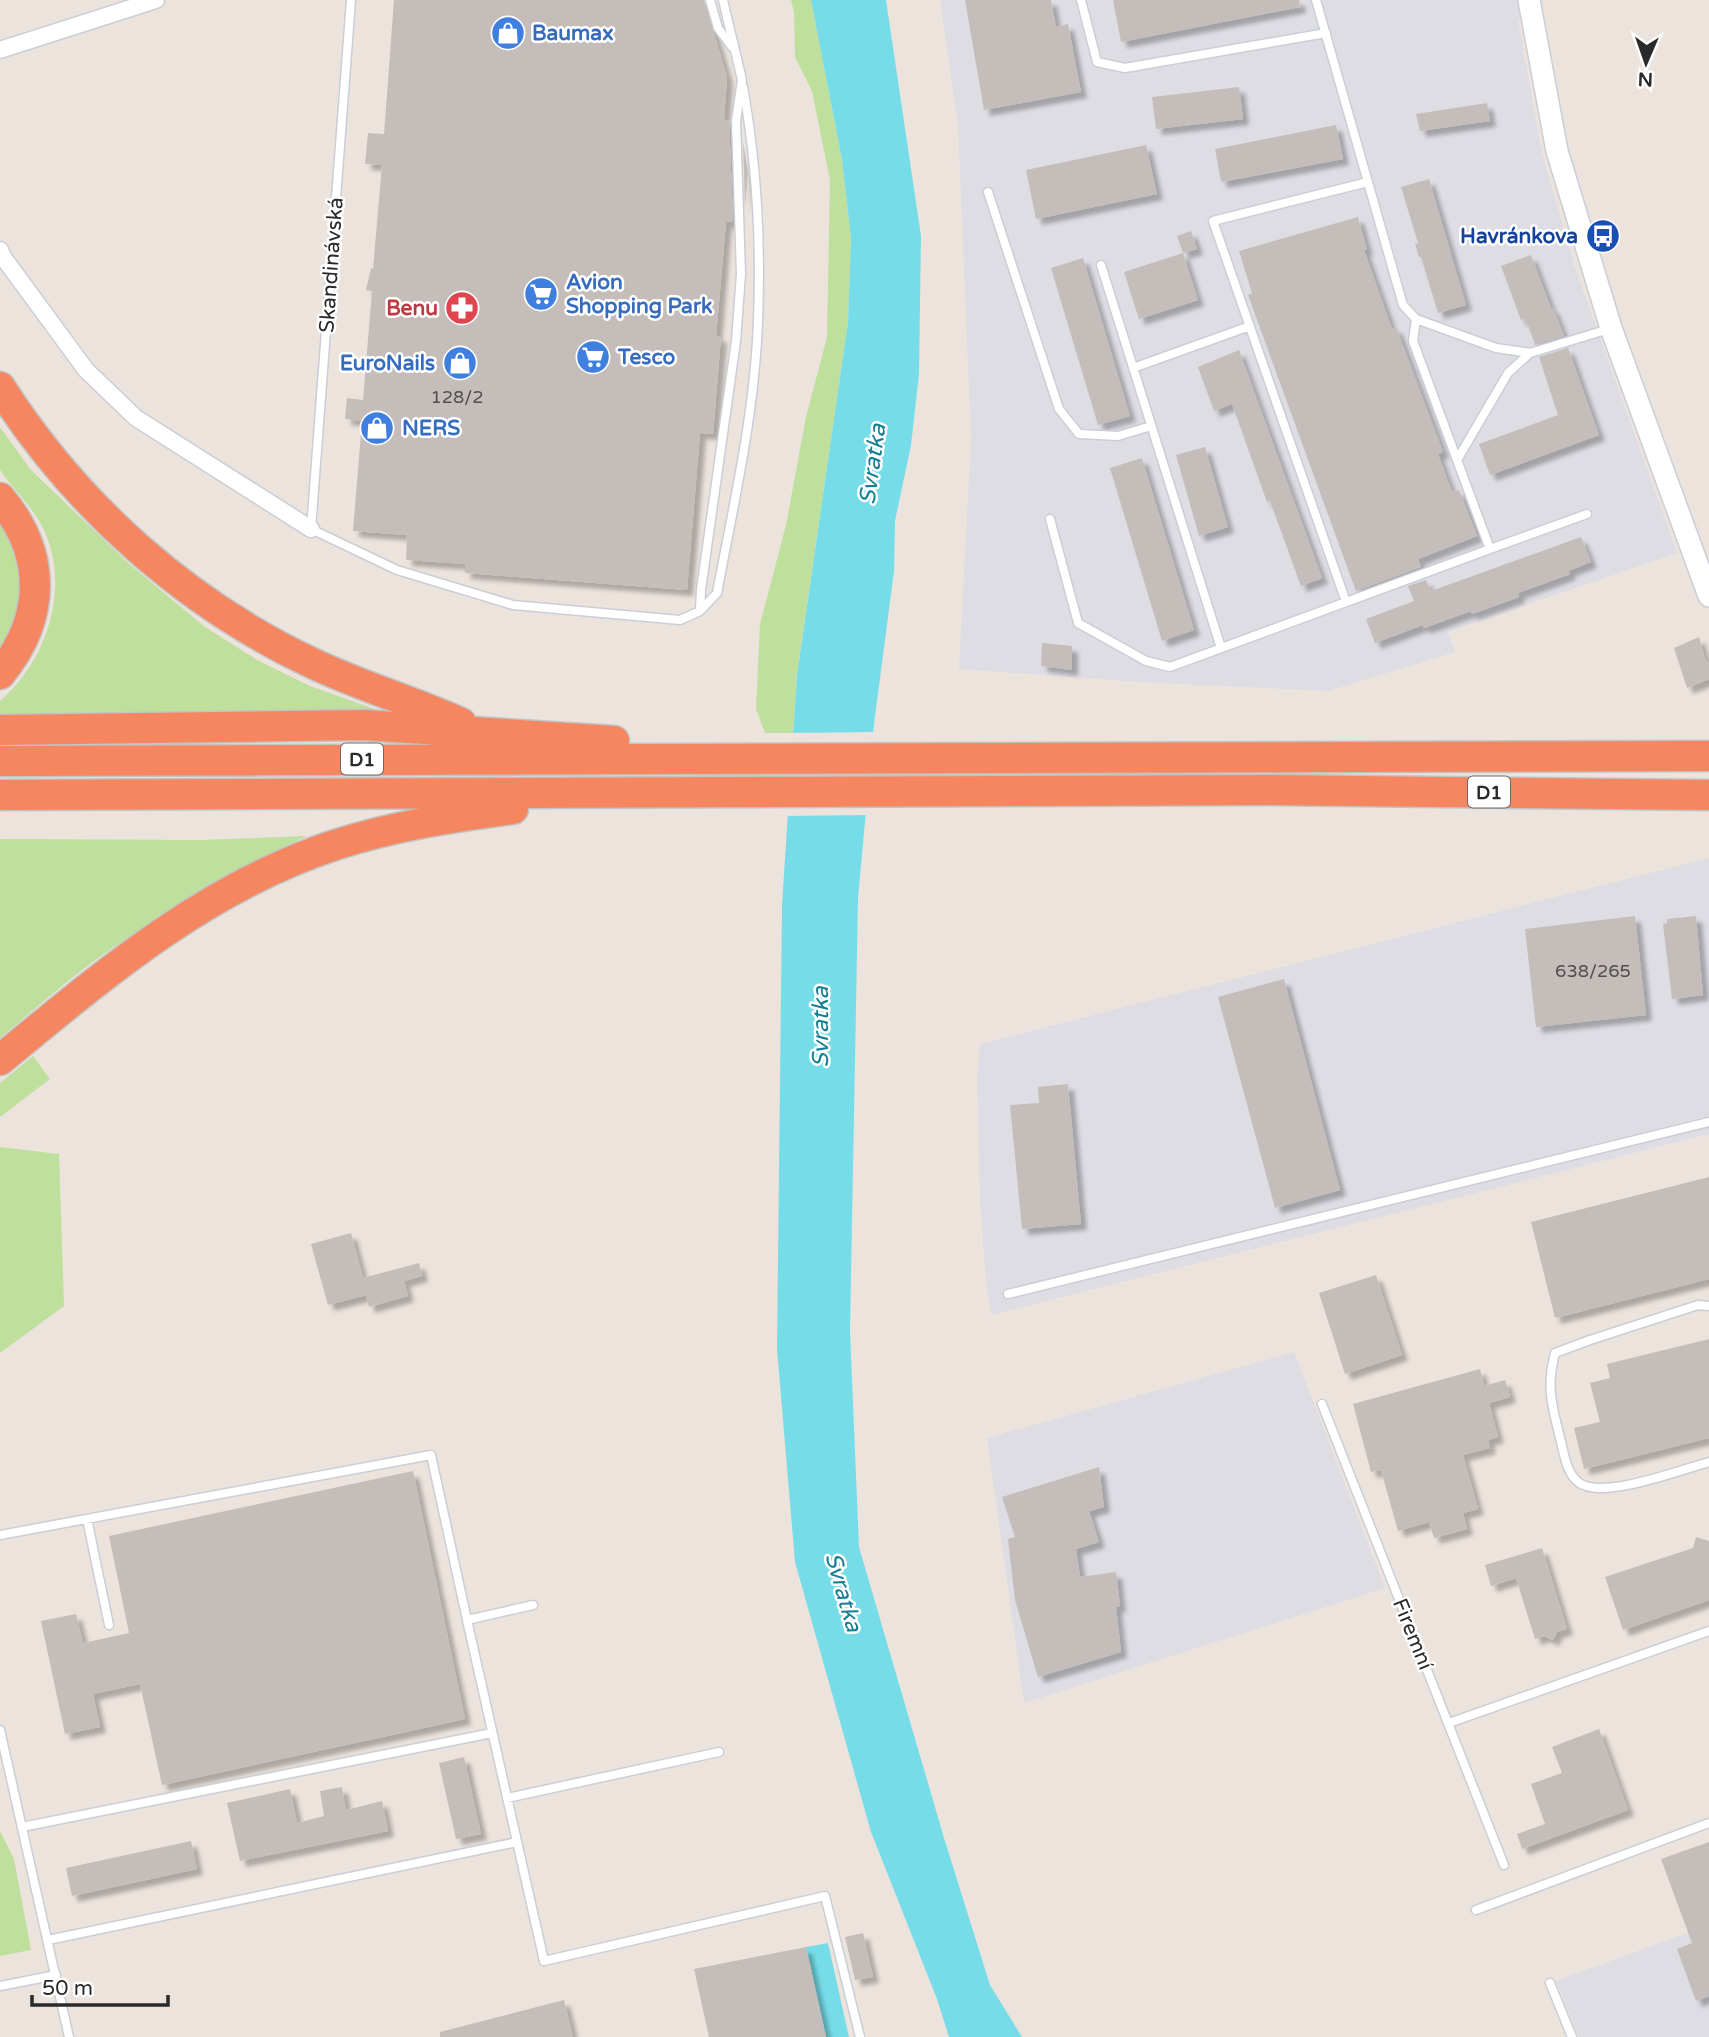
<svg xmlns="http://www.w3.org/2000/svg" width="1709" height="2037" font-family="'Varela Round',sans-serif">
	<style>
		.industrial { fill: #dedde4 }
		.green { fill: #bfdf9d }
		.water { fill: #76dde8 }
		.pier { fill: #ece3dd }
		.building { fill: #c4bdba; filter: url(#shadow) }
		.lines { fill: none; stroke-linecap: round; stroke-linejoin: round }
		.service-casing { stroke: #c9ced7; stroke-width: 11 }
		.minor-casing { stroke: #c9ced7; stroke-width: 19 }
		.tertiary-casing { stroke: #c9ced7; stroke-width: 24 }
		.motorway-casing { stroke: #c3c3c3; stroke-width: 33 }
		.service { stroke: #fff; stroke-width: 8 }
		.minor { stroke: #fff; stroke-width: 16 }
		.tertiary { stroke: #fff; stroke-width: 21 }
		.motorway { stroke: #f5865f; stroke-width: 30 }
		.labels { text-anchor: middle; stroke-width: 5; stroke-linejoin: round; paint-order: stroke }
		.number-label { font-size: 18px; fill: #504f4e }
		.shield { fill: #fff; stroke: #6a6a6a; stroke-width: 2 }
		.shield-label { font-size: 19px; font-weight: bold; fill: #2a2a2a }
		.shop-label { font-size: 21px; font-weight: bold; fill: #366cbe; stroke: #fff; text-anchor: start }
		.transit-label { font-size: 21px; font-weight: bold; fill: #164399; stroke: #fff; text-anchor: end }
		.street-label { font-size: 21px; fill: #2a2a2a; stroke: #fff }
		.health-label { font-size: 21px; font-weight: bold; fill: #be3a42; stroke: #fff; text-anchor: end }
		.water-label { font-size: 23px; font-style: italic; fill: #157e94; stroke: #fff }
	</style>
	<defs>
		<filter id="shadow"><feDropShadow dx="6" dy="6" stdDeviation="2" flood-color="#0004"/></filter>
	</defs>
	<rect width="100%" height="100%" fill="#ece3dd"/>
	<path class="industrial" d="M940 0H1537L1518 20 1542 154 1575 268 1677 553 1448 632 1455 652 1328 691 1139 682 959 669 971 439 958 126Z
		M1709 858V1134L991 1315 986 1283 980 1200 977 1081 980 1044Z
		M1294 1352 1385 1588 1024 1703 987 1438Z
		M1709 1925V2037H1579L1556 1981Z"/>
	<path class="green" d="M791 0H811L842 160 851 238 848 322 797 674 793 733H765L756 709 760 624 786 525 806 417 827 337 830 180 812 91 795 57 794 12Z
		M0 427 31 470 127 562 205 627 257 660 310 686 397 717H0V701C48 660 72 584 42 526 30 504 13 489 0 470Z
		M0 519C11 540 21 568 20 592 19 612 8 632 0 649Z
		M307 836C236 868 168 909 104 954 68 979 34 1010 0 1038V839L200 840Z
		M33 1056 50 1079 0 1117V1083Z
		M0 1147 59 1154 64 1306 0 1353Z
		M0 1831 14 1859 31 1950 0 1956Z"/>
	<path class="water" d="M811 0H886L921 236 919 374 911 445 895 521 894 571 874 724 858 898 850 1331 859 1547 944 1838 990 1985 1022 2037H949L937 1999 871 1832 795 1562 777 1349 782 905 797 675 848 322 851 238 842 160Z
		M828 1943 849 2037H826L806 1947Z"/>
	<path class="pier" d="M877 732 869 815 784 816 790 733Z"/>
	<path class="building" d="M394 0H704L727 77 724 120H729L733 222H726L716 336H721L713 434 700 433 687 590 465 573V564L406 560 407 535 353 531 362 421 345 419 347 398 363 400 372 291 366 290 371 268 373 269 382 165 365 164 368 133 384 134Z
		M965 0H1051L1056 27 1068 24 1081 92 984 110Z
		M1113 0H1299L1300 7 1121 42Z
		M1239 87 1243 119 1156 129 1152 97Z
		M1487 103 1490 121 1420 131 1416 114Z
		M1336 125 1343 159 1221 182 1215 149Z
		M743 142 748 172 745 208Z
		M1146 145 1157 194 1036 219 1026 170Z
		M1429 179 1466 305 1438 313 1421 257H1419L1415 244 1418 243 1401 187Z
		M1358 217 1367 250H1364L1392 329 1396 327 1443 452 1438 454 1452 492 1459 490 1477 536 1418 559 1421 567 1356 591 1248 295 1252 293 1239 251Z
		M1191 231 1197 249 1183 253 1177 236Z
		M1183 253 1198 300 1139 319 1124 272Z
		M1531 255 1551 308H1553L1564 336 1535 345 1526 319 1521 320 1501 266Z
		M1083 258 1130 416 1098 425 1051 268Z
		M1568 348 1599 435 1490 475 1479 444 1558 415 1539 357Z
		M1239 350 1322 578 1301 586 1270 501 1267 502 1232 404 1214 411 1198 367Z
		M1205 447 1228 527 1199 536 1176 455Z
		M1142 458 1194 630 1162 641 1110 468Z
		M1581 537 1591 562 1568 571 1570 574 1518 593 1519 597 1472 614 1471 611 1424 628 1423 625 1375 643 1366 619 1414 601 1408 586 1426 580 1431 591Z
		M1699 637 1706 662 1709 661V679L1687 688 1674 648Z
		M1042 643 1072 646V670L1041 666Z
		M1635 916 1646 1015 1536 1027 1525 929Z
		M1696 916 1703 995 1672 999 1663 924 1667 923V919Z
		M1284 979 1340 1190 1275 1208 1218 997Z
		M1068 1084 1081 1224 1022 1229 1010 1105 1039 1103 1038 1087Z
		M1709 1177V1279L1555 1318 1531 1222Z
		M351 1233 363 1278 419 1263 422 1276 404 1281 408 1296 369 1307 366 1295 328 1305 311 1244Z
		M1376 1275 1402 1355 1345 1374 1319 1293Z
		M1709 1339V1438L1584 1469 1574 1428 1600 1422 1590 1383 1610 1378 1607 1364Z
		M1480 1369 1484 1386 1505 1380 1510 1397 1489 1403 1498 1437 1488 1440 1490 1448 1463 1455 1478 1509 1463 1513 1467 1529 1434 1538 1429 1522 1398 1531 1381 1470 1371 1472 1353 1404Z
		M1099 1467 1104 1507 1089 1511 1099 1542 1076 1549 1080 1577 1116 1572 1120 1606 1116 1607 1121 1652 1038 1677 1015 1600 1008 1539 1015 1537 1002 1497Z
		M413 1471 465 1719 162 1785 140 1684 93 1694 100 1727 65 1734 41 1621 76 1614 83 1643 129 1633 109 1536Z
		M1696 1537 1709 1541V1600L1623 1630 1605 1577 1693 1548Z
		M1542 1548 1567 1629 1557 1632 1553 1640 1544 1636 1535 1639 1516 1578 1491 1586 1485 1565Z
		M1599 1729 1628 1810 1522 1849 1517 1834 1545 1824 1531 1784 1562 1773 1552 1747Z
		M464 1757 481 1834 456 1839 439 1763Z
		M342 1787 346 1810 382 1801 388 1831 240 1861 227 1803 290 1789 297 1823 324 1816 320 1791Z
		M191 1841 197 1869 72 1896 66 1868Z
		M1709 1842V1996L1696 2001 1677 1949 1692 1943 1661 1859Z
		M863 1933 873 1977 855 1980 845 1937Z
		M806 1947 826 2037H709L694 1969Z
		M564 2000 573 2037H440V2032Z"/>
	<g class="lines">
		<g class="service-casing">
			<path id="service" d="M351 0 311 529 397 570 513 605 680 620 700 611 701 590 736 341 741 274 736 121 742 80 723 0
				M710 0 718 28 732 47
				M1081 0 1097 62 1125 68 1326 33
				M1316 0 1403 305 1416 319 1496 348 1530 353 1609 329
				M988 192 1059 409 1079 434 1118 436 1151 426
				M1101 265 1221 648
				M1133 368 1250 326
				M1457 460 1508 373 1530 353
				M1050 519 1078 623 1146 661 1170 667 1490 549 1413 341 1416 319
				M1490 549 1587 514
				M1346 602 1213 221 1368 182
				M700 611 717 593C734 503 755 411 758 320 761 241 757 164 743 87
				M1008 1294 1709 1122
				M1709 1306 1698 1305 1590 1340 1555 1353C1546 1387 1552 1405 1560 1438 1564 1453 1566 1472 1578 1482 1601 1501 1682 1469 1709 1462
				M1322 1404 1504 1865
				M87 1519 109 1625
				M0 1535 431 1455 467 1620
				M533 1605 467 1620 544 1961 825 1896 860 2037
				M1449 1723 1709 1631
				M0 1730 69 2037
				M507 1798 719 1752
				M22 1827 492 1733
				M1476 1910 1709 1823
				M48 1940 517 1842
				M1550 1983 1572 2037
				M0 1986 56 1975"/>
		</g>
		<g class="minor-casing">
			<path id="minor" d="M0 50 156 0
				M0 250 3 257 86 370 136 418 311 529"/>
		</g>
		<g class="tertiary-casing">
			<path id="tertiary" d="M1529 0 1557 151 1611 328 1709 596"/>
		</g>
		<g class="motorway-casing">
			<path id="motorway" d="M0 387C76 506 185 603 312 663 360 686 412 701 461 723
				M0 498C47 554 46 618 0 674
				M0 730 363 725 614 741
				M0 761 1709 756
				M0 795 1268 790 1709 795
				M0 1060C103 975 206 887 335 845 393 826 453 817 513 809"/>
		</g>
		<use href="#service" class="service"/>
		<use href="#minor" class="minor"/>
		<use href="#tertiary" class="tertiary"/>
		<use href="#motorway" class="motorway"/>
	</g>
	<defs>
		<g id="shop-disc" transform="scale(1.75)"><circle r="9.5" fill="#3f7fe0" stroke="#fff"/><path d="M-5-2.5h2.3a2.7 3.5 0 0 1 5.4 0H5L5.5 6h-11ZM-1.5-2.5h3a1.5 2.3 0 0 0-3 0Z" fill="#fff"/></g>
		<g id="bus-disc" transform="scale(1.75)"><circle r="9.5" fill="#1a4fb4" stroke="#fff"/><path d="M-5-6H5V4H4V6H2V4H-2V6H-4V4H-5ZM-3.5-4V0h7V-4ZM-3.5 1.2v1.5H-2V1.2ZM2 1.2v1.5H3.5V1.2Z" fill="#fff"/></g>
		<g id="supermarket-disc" transform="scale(1.75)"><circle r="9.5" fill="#3f7fe0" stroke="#fff"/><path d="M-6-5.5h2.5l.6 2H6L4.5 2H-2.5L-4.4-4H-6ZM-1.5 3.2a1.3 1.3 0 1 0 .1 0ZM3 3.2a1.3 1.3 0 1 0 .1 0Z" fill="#fff"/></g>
		<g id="pharmacy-disc" transform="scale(1.75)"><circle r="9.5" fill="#e0444e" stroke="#fff"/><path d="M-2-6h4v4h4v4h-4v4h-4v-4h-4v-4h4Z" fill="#fff"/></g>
	</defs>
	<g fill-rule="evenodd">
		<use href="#shop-disc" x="508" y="33"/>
		<use href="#bus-disc" x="1603" y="236"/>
		<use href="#supermarket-disc" x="541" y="294"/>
		<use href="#pharmacy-disc" x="462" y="308"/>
		<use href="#supermarket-disc" x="593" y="357"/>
		<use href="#shop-disc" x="460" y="363"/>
		<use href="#shop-disc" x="377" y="428"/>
	</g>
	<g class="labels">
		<g class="number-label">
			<text x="457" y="403">128/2</text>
			<text x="1593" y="977">638/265</text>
		</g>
		<g class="shield">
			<rect x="341" y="743.5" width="42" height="31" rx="5"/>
			<rect x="1468" y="776.5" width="42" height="31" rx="5"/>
		</g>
		<g class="shield-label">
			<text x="362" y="766">D1</text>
			<text x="1489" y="799">D1</text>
		</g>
		<g class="shop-label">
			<text x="532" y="40">Baumax</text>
			<text x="566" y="289">Avion<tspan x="566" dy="24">Shopping Park</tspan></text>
			<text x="618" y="364">Tesco</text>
			<text x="435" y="370" text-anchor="end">EuroNails</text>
			<text x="402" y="435">NERS</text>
		</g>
		<g class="transit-label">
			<text x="1578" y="243">Havránkova</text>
		</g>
		<g class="street-label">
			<text transform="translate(331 265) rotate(-86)" y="7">Skandinávská</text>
			<text transform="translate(1413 1634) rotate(68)" y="7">Firemní</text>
		</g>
		<g class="health-label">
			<text x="438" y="315">Benu</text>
		</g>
		<g class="water-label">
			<text transform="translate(872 464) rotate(-82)" y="8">Svratka</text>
			<text transform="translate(820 1027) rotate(-90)" y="8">Svratka</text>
			<text transform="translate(844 1592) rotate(74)" y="8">Svratka</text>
		</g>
	</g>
	<g transform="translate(1646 63) rotate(182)" stroke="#ffffff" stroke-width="5" paint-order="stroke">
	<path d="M0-5L12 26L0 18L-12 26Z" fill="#2a2a2a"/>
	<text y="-10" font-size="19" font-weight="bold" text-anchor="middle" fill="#2a2a2a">N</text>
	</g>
	<path d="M32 1995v10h136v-10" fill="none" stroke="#2a2a2a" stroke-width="3.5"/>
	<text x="42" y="1995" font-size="21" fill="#2a2a2a" stroke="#ffffff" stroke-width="5" paint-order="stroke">50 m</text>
</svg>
